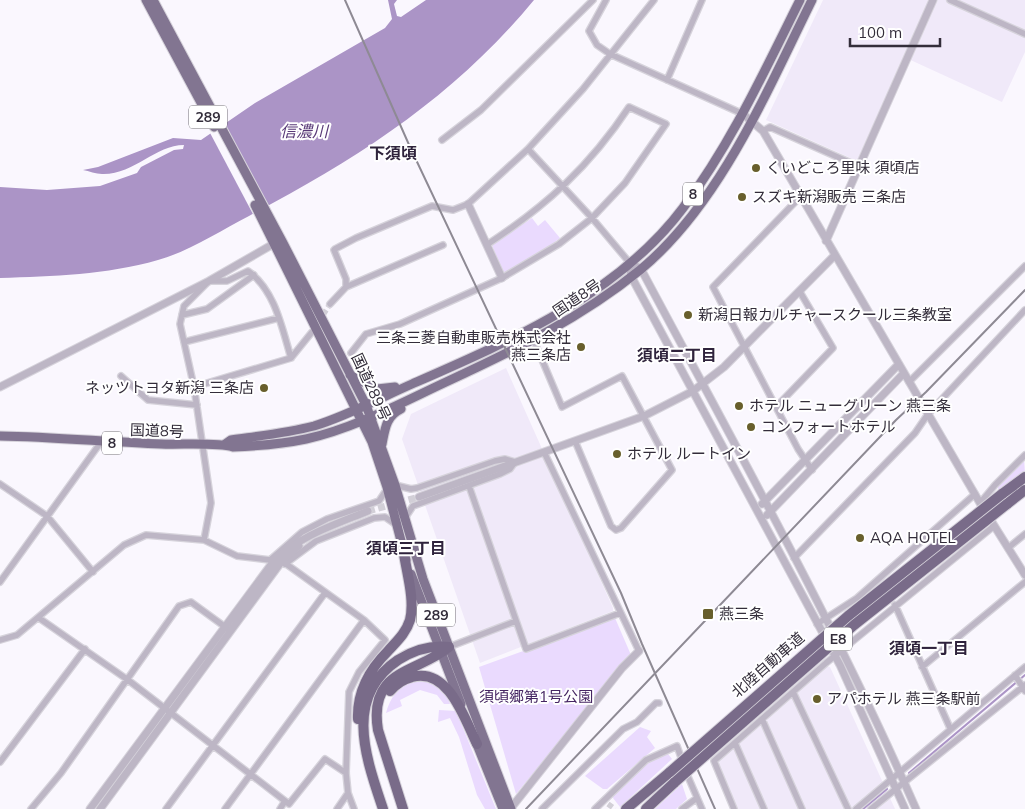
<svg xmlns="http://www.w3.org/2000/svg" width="1025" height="809" font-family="Mulish,'Noto Sans JP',sans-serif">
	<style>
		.built { fill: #f0e9f9 }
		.green { fill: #eadafe }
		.water { fill: #ab94c6 }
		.pier { fill: #faf7fe }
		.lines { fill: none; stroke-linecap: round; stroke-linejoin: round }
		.stream { stroke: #ab94c6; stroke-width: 2 }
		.minor-tunnel { stroke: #d2cfd7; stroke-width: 5.5; stroke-dasharray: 5.5 3; stroke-linecap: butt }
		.tertiary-tunnel { stroke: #d2cfd7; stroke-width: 7; stroke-dasharray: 7 3.5; stroke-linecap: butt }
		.minor-casing { stroke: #d6d3db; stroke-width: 8 }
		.tertiary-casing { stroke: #d6d3db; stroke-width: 9 }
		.trunk-casing { stroke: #d6d3db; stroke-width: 11 }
		.motorway-casing { stroke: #d6d3db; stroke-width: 12 }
		.minor { stroke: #bdb6c5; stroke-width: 5.5 }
		.tertiary { stroke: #bdb6c5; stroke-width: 7 }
		.trunk { stroke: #827591; stroke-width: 9 }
		.motorway { stroke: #796b89; stroke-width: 10 }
		.rail { stroke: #8e8a94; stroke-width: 2 }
		.motorway-bridge-casing { stroke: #d6d3db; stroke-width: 12; stroke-linecap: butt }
		.motorway-bridge { stroke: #796b89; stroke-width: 10 }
		.poi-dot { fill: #685f2c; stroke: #fff; stroke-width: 2 }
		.labels { text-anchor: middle; stroke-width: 4; stroke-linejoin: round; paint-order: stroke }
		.shield { fill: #fff; stroke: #706c75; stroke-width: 1 }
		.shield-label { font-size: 14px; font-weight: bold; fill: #332d3a }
		.poi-label { font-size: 15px; fill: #332d3a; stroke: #fff; text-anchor: start }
		.street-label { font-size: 15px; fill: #332d3a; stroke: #fff }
		.park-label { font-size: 15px; fill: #462663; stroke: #fff }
		.water-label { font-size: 16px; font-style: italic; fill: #583977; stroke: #fff }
		.neighbourhood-label { font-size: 16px; font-weight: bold; fill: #2f233c; stroke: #fff }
	</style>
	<rect width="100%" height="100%" fill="#faf7fe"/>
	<path class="built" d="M823 0H1025V52L1002 102 904 57 857 161 766 120Z
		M506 368 613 608V611L480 663 402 439 411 414Z
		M826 666 830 667 895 809H737L718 762Z"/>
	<path class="green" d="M532 218 538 226 545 220 560 238 538 255 503 274 492 245Z
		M1024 459 1025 473 998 492V485Z
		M615 618 631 655 516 794 479 667Z
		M413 680C429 680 445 687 450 704H444L437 695 420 690 400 700 402 706 386 713C390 698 398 687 413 680Z
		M439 710 456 711 496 809H485L477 795 459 737 450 718 438 722Z
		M640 727 651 731 647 737 655 748 607 789H603L585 776Z
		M665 750 672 759 620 807 613 798 614 793 647 761Z
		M682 784 687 799 676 809H655Z"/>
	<path class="water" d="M388 0H397L394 4 397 16 401 17 426 0H534C454 97 359 158 249 216 220 231 190 251 158 260 106 275 53 276 0 278V187L47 190 100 186 137 173 141 167 174 150 183 149 184 145C155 145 134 175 102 174 96 174 89 171 83 170L98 167 173 138 201 140 255 103 385 28 392 19Z"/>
	<path class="pier" d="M223 121 270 208 254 216 209 131Z"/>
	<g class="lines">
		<path class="stream" d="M909 773 1025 675
			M863 809 887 789"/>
		<path class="minor-tunnel" d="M314 329 330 304
			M608 804 615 809"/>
		<path class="tertiary-tunnel" d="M368 511 419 497"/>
		<g class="minor-casing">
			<path id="minor" d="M606 0 589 31 597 45 610 54 743 114
				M950 0 1025 34
				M667 80 702 0
				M763 131 770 127 860 167
				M442 140 481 110 593 0
				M528 149 592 218 629 262
				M800 197 713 287 798 449 812 470
				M346 287 443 245
				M330 304 346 287V279L334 250 335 249 356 238 432 206 453 210 468 204 528 149 583 89 654 0
				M182 315 207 309 254 275
				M534 341 562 407 622 376 672 470 621 528 616 530 611 526 575 441
				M184 342 279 318
				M351 353 366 334 400 324 502 278 559 244 592 218 625 183 666 124 629 107C590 166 546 206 488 244
				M121 376 148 400 197 405
				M909 382 1025 266
				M194 387 291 358 312 332
				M776 407 833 348 800 292
				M544 452 639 651
				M0 484 47 516 93 572
				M395 485 411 489 417 488 495 461 505 459 515 462 510 469 500 474 413 506 405 518
				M469 486 526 649 620 613
				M980 503 995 485 1025 455
				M204 540 211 503 194 387 180 324 184 306 209 281H227L248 271C275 290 282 328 291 358
				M1008 548 1025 534
				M794 558 915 433 928 414 1025 310
				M270 560 302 532 327 519 379 501 387 489
				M282 561 364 620 385 640 359 672 349 692 346 773 348 793 354 809
				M285 564 316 541 374 518 385 517 395 524
				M0 582 101 442
				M895 605 950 728
				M39 618 128 680 289 804 325 759 346 773
				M817 624 857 598 975 494
				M0 640 17 635 124 545 146 535 204 540 237 556 270 560 273 562
				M449 647 516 621
				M922 667 1025 582
				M1015 675 1025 691
				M793 692 848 809
				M762 719 802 809
				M735 743 764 809
				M0 762 85 649
				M686 772 702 809
				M31 809 61 773 179 606 191 602 228 629
				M166 809 325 593
				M225 809 364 620
				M280 809 285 801
				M337 809 348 793
				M542 809 623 729 637 722 656 703H659
				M595 809 646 760 677 746 683 763
				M682 809 697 798
				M734 809 714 761 826 663 994 526
				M856 809 1025 667
				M871 809 1025 685"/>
		</g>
		<g class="tertiary-casing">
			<path id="tertiary" d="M743 114 763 131 980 503 1025 575
				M468 204 502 278
				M826 241 933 0
				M629 262 641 269C736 447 835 624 916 809
				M629 262 631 276 840 665 905 809
				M0 387 209 281 275 243
				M419 497 644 416 693 391 724 367 834 256
				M762 504 899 364
				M767 515 904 373
				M511 808 622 668 639 651
				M90 809 273 562C299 536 334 525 368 511
				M100 809 282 561 299 546"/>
		</g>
		<g class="trunk-casing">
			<path id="trunk" d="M146 0 214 127
				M153 0 282 241 366 405 395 485 423 579 511 809
				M255 205 372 442 387 487 406 560
				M350 375 377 389 395 387
				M0 436C54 437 107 442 161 444 180 445 217 442 233 447 258 446 282 444 306 439 355 428 401 403 446 382 515 350 581 318 640 270 720 204 767 91 812 0
				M382 444C385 429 386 416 401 409
				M224 445 231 440C259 436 287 433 314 426 347 416 380 398 412 384 508 342 618 295 683 208 731 144 764 72 800 0
				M411 574 461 704
				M474 737 503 809"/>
		</g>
		<g class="motorway-casing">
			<path id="motorway" d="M1002 494 1025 477
				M1007 504 1025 490
				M390 691C396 684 403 679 412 677 449 667 465 720 477 744
				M358 719C357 691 369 670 388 651 397 641 406 633 410 620 415 600 407 574 404 554
				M383 809C366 758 343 697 398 660 414 650 431 645 449 647
				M403 809 378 730C368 669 416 674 449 647
				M626 809 670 772
				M646 809 675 782"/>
		</g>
		<use href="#minor" class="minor"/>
		<use href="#tertiary" class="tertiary"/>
		<use href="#trunk" class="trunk"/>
		<use href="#motorway" class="motorway"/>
		<path class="rail" d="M345 0 410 147 621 593 642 644 715 809
			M526 809 896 420 926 392 1025 290"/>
		<g class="motorway-bridge-casing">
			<path id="motorway-bridge" d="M670 772 848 616 1002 494
				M675 782 854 625 1007 504"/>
		</g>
		<use href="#motorway-bridge" class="motorway-bridge"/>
	</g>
	<g class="poi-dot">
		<circle cx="756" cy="168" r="5"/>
		<circle cx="742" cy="197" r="5"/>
		<circle cx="688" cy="315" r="5"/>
		<circle cx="581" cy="347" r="5"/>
		<circle cx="264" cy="388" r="5"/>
		<circle cx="739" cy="406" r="5"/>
		<circle cx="751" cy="427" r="5"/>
		<circle cx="617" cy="454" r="5"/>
		<circle cx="860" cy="538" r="5"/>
		<rect x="702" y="608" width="12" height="12" rx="2.5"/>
		<circle cx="817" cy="699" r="5"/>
	</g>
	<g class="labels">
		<g class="shield">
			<rect x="189" y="105.5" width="38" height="23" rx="4"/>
			<rect x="683" y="182.5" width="20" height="23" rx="4"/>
			<rect x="102" y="431.5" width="20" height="23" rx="4"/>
			<rect x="417" y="603.5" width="38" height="23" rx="4"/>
			<rect x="824" y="627.5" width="28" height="23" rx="4"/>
		</g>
		<g class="shield-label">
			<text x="208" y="122">289</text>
			<text x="693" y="199">8</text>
			<text x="112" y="448">8</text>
			<text x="436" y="620">289</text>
			<text x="838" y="644">E8</text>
		</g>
		<g class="poi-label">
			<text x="766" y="173">くいどころ里味 須頃店</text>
			<text x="752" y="202">スズキ新潟販売 三条店</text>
			<text x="698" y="320">新潟日報カルチャースクール三条教室</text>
			<text x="571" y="343" text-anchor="end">三条三菱自動車販売株式会社<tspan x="571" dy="17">燕三条店</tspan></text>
			<text x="254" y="393" text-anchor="end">ネッツトヨタ新潟 三条店</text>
			<text x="749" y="411">ホテル ニューグリーン 燕三条</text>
			<text x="761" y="432">コンフォートホテル</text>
			<text x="627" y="459">ホテル ルートイン</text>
			<text x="870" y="543">AQA HOTEL</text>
			<text x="719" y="619">燕三条</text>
			<text x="827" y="704">アパホテル 燕三条駅前</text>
		</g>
		<g class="street-label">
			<text transform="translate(577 298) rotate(-34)" y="5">国道8号</text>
			<text transform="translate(371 387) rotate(65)" y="5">国道289号</text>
			<text transform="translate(157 431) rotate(2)" y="5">国道8号</text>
			<text transform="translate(768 665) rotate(-41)" y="5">北陸自動車道</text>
		</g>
		<g class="park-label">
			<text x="536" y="702">須頃郷第1号公園</text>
		</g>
		<g class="water-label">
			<text x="304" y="137">信濃川</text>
		</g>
		<g class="neighbourhood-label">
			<text x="393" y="159">下須頃</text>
			<text x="677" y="361">須頃二丁目</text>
			<text x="406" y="554">須頃三丁目</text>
			<text x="929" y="654">須頃一丁目</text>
		</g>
	</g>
	<path d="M850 38v8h90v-8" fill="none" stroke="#332d3a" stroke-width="2.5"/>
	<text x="858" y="38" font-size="15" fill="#332d3a" stroke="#ffffff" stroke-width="4" paint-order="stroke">100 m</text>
</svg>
